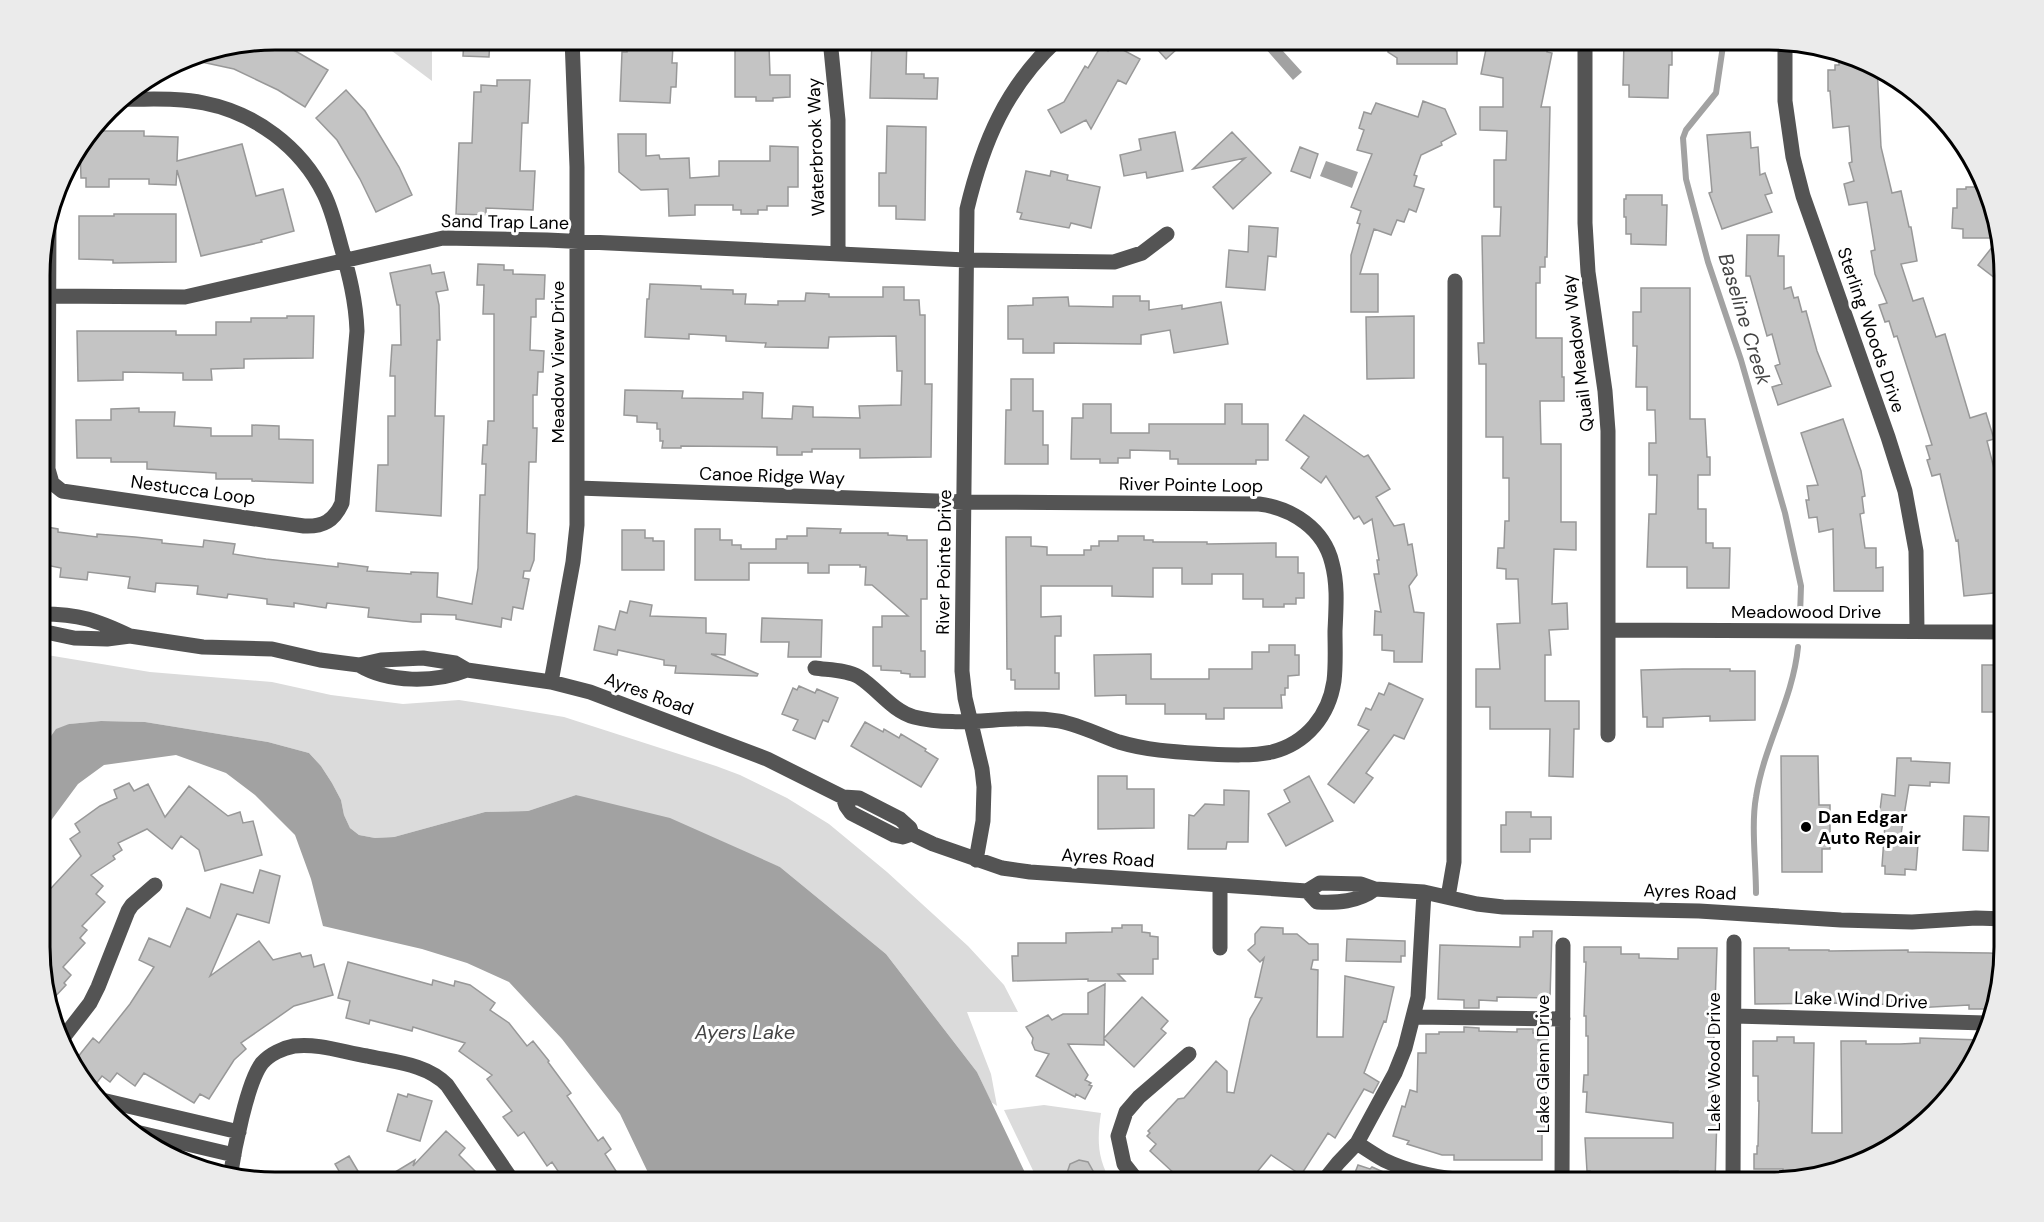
<svg xmlns="http://www.w3.org/2000/svg" width="2044" height="1222" font-family="'DM Sans',sans-serif">
	<style>
		.green { fill: #dbdbdb }
		.water { fill: #a2a2a2 }
		.lines { fill: none; stroke-linecap: round; stroke-linejoin: round }
		.stream { stroke: #a2a2a2; stroke-width: 6 }
		.building { fill: #c4c4c4; stroke: #989898; stroke-width: 1.5 }
		.minor { stroke: #545454; stroke-width: 15 }
		.poi-dot { fill: #000; stroke: #fff; stroke-width: 2 }
		.labels { text-anchor: middle; stroke-width: 6; stroke-linejoin: round; paint-order: stroke }
		.street-label { font-size: 18px; fill: #000; stroke: #fff }
		.poi-label { font-size: 18px; font-weight: bold; fill: #000; stroke: #fff; text-anchor: start }
		.water-label { font-size: 20px; font-style: italic; fill: #434343; stroke: #fff }
		.rim { fill: none; stroke: #000; stroke-width: 3 }
	</style>
	<rect width="100%" height="100%" fill="#fff"/>
	<path class="green" d="M375 39H432V81L376 39Z
		M41 654 150 672 272 682 331 695 403 704 459 700 485 704 564 717 716 766 740 775 787 798 829 824 887 872 968 946 1004 985 1018 1012H967L991 1074 997 1106 991 1102 977 1072 886 954 780 867 576 795 528 811 485 812 394 837 375 838 359 835 350 828 344 815 341 800 332 783 321 766 309 753 268 742 145 722 101 721 69 724 41 750Z
		M1044 1105 1101 1113C1097 1139 1097 1160 1112 1183H1039L1004 1110Z"/>
	<path class="water" d="M1257 39H1289L1291 41 1282 50 1302 72 1293 80Z
		M1326 161 1358 172 1352 188 1320 176Z
		M101 721 145 722 268 742 309 753 321 766 332 783 341 800 344 815 350 828 359 835 375 838 394 837 485 812 528 811 576 795 670 818 780 867 886 954 977 1072 1030 1183H653L620 1114 562 1039 509 982 467 963 422 949 323 926 311 879 295 835 255 795 226 773 176 755 104 765 78 784 41 834V750L56 729 69 724Z"/>
	<g class="lines">
		<path class="stream" d="M1724 39 1716 93 1686 130 1683 138 1686 179 1708 262 1741 360 1785 513 1801 586 1800 616
			M1756 893C1756 864 1751 825 1756 797 1764 745 1793 699 1798 647"/>
	</g>
	<path class="building" d="M275 39 328 70 305 107 278 90 234 69 183 58Z
		M464 39H490L489 57 463 56Z
		M640 39H665V46H673L672 63H677L676 87H671L670 103 620 101 622 52H627V41L640 42Z
		M872 39H907L906 74H924V78H938L937 99 870 98Z
		M1148 39H1188L1166 59Z
		M1388 39H1457V64H1397V58L1388 52Z
		M1488 39H1549L1547 52 1552 53 1541 107H1550L1547 257H1545V267H1540V283H1536V338H1562V377H1564V401H1540L1541 444H1561V522H1576V550L1554 549 1552 604 1567 603 1568 629 1549 630 1551 655H1545V701H1579V729H1574L1573 777 1549 776 1550 729H1490V707H1476V669H1500L1497 624 1520 623 1518 579H1506V569L1497 568 1498 548H1504L1505 521H1509V478H1503V437H1486V364H1479L1478 343H1484L1482 236H1500L1501 207H1494V160H1506L1507 131 1480 130V107H1503V78L1481 74Z
		M1624 39H1668V48H1672V65H1669L1668 98 1629 97V85H1623Z
		M735 43H758V46H769L770 75H790V97L773 98V101H756V97H735Z
		M1112 44 1140 59 1126 84 1118 80 1091 129 1086 120 1061 133 1048 110 1064 102 1085 66 1088 68 1101 46 1108 51Z
		M1839 50 1877 66 1881 147 1892 193 1901 191 1909 227H1911L1917 261 1901 264 1913 301 1923 298 1936 337 1945 334 1970 418 1986 413 1994 439 1987 441 2002 500 2004 499V523L2000 524 2004 562V592L1964 596 1958 540 1956 541 1940 474 1932 476 1927 460 1930 459 1926 446 1932 445 1926 426 1897 336 1894 337 1889 321 1885 322 1879 305 1887 303 1875 274 1871 251 1875 250 1867 202 1849 205 1844 184 1854 181 1849 163 1852 162 1849 126 1833 128 1830 91H1828V70H1835V65H1839Z
		M497 80H530L528 123H522L520 171H535L533 210 486 208V215L456 214 459 143H472L474 92H481V85L497 86Z
		M346 90 365 111 399 167 412 195 376 212 360 179 337 140 316 118Z
		M1423 101 1445 109 1456 134 1441 142 1442 145 1421 155 1414 175 1417 176 1414 186 1424 189 1416 212 1409 209 1404 222 1397 220 1391 235 1374 229 1360 274H1378V312H1351V255L1360 224 1357 223 1361 211 1351 207 1372 154 1357 150 1364 130 1359 128 1364 112 1371 114 1376 103 1418 117Z
		M887 126 926 127 925 220 896 219V206H879V173H886Z
		M93 131H144V136L178 137 177 161 242 144 256 196 283 189 294 231 261 240 262 242 201 256 177 170 176 185 149 184V179H109V187H86V178H81L80 148Z
		M1175 132 1183 171 1147 178 1146 172 1124 176 1120 155 1141 150 1139 139Z
		M1232 132 1271 173 1233 209 1213 187 1245 158 1193 169Z
		M1750 132 1751 148 1758 147 1760 175 1765 173 1772 193 1765 195 1772 212 1722 229 1709 193 1712 192 1707 135Z
		M618 134H646V156L659 155 660 159 689 158 690 178 719 176V161H770V146L798 147V187H788V206H767V210H758V214H741V210H733V205H695V215L669 216 668 189 641 190 619 172Z
		M1300 147 1318 154 1310 178 1291 171Z
		M1026 171 1050 176 1051 171 1068 175 1067 180 1100 187 1091 228 1071 223 1069 228 1020 219 1022 213 1017 212Z
		M1966 187H1983L1993 219 1992 238H1963V229L1952 228 1953 208H1957V189H1966Z
		M1626 195H1662V205H1667L1666 245 1631 244V234H1626V217H1624V199H1626Z
		M114 214H176V262L113 263V260L79 259V216H114Z
		M1249 226 1278 228 1276 257 1268 256 1265 290 1226 287 1229 250 1248 252Z
		M1747 235H1779L1778 256H1784V289L1791 287 1794 298 1798 297 1802 312 1806 311 1817 351 1831 386 1778 405 1772 387 1782 384 1775 366 1780 364 1772 334 1767 336 1750 276H1746Z
		M1993 246 2003 253 2004 258V285L1978 265Z
		M478 264 504 265V270H513V274L545 275 544 299H536V317H531L530 350 544 351 543 372H538L537 395H533V428H537L536 462H529L527 533 535 534 534 560 530 571H524L523 578 529 579 523 609 513 607 511 620 502 618 501 627 456 619V615L421 614V622H413L368 617 369 608 327 603 326 608 294 603V607L267 604V599L228 594 227 598 197 594 198 586 156 583 155 592 128 588 130 577 88 572 87 580 60 577 61 568 41 564V526L58 529V532L97 537V534L135 537 162 540V543L203 547 204 540 235 544 233 554 266 559 338 567V563L368 567 367 571 411 574V572L438 573 437 597 472 604 478 568 480 495H485L486 464H482L483 445H487L488 421H494V314H483L484 285H477Z
		M430 265 432 274 444 272 448 290 436 292 439 305 440 340H437L435 416H444L441 516 376 511 378 465H388V416H395V376H390L392 345H401L400 305H397L390 273Z
		M650 284 701 286V289L733 290V294H746L745 304 778 305V301H805L806 293 829 294V297H883V287H904V300H919L920 315H925V384H932L931 457 860 458V449H812V452H802V455H777V447L681 446V448H662L663 441H660V429H657V423L637 422V416L624 415 625 390 683 391 682 398 743 399V392L763 393 762 418 792 419 793 406 813 407V417L860 418 859 406 901 405 902 371H897L896 336 829 337 828 348 765 347 766 343 726 341V336L689 334V339L645 337 647 299H649Z
		M1641 288H1690V419H1705L1707 457H1710V475H1698V509H1706V543H1713V548H1730L1729 588H1687V567H1647L1649 514H1656L1657 475H1649V443H1656L1655 410H1647V387H1636L1637 346H1633V312H1641Z
		M1113 296H1140V301H1149V310L1182 305V309L1221 302 1228 344 1174 353 1170 330 1141 335V344L1054 343V353H1023V339H1008V306L1033 305V298L1068 297 1069 306 1113 307Z
		M287 316H314L313 358 244 359V368L211 369 212 380H183V373L123 372V380L78 381 77 331H176V335H216V322H251V318H287Z
		M1414 316V378L1367 379 1366 317Z
		M1011 379H1033V411H1043V445H1048V464H1005L1006 410H1011Z
		M1083 404H1111V433H1149V424H1225V404H1242V424H1268V460H1256V464H1178V459H1170V451L1130 450V458H1118V463H1100V459H1071L1072 418H1083Z
		M139 408V412H175L174 426 211 428V436H252V425L279 426V439L313 440V483L252 481V479H216V473L147 469V462H111V458H77L76 420H111V409Z
		M1304 415 1364 457 1368 455 1390 489 1376 497 1394 526 1404 524 1408 545 1412 544 1417 575 1409 586 1414 612 1424 613 1422 662H1394V651L1382 650V635H1374L1375 611 1381 612 1374 574H1379L1377 560H1379L1372 519 1364 524 1359 516 1354 519 1326 476 1321 483 1301 468 1309 457 1286 440Z
		M1843 419 1861 471 1865 496 1862 497 1864 513 1860 514 1865 548H1876V568L1883 567V591H1834L1833 529 1819 532 1817 517 1809 518 1806 500H1809L1807 486 1818 485 1801 433Z
		M807 528 841 529 840 533H888V535L907 536V540H927V599H921V651H925V677H910V674L901 673V671L881 670V666H873V627H882V616H908L872 585H865L866 567H860V565H829V573H808V563H749V580H695V529H720V540H732V545H741V549H776V539H787V536H807Z
		M622 530H645V538H653V541H664V570H622Z
		M1118 536H1144V540H1153V542H1207V544L1276 543V557H1298V573H1304V598H1296V604H1284V607H1263V599H1243V574H1212V584H1182V568H1153V597L1112 596V586H1041V617L1061 616V636H1055V673H1059V689H1015V680H1011V669H1007L1006 537H1031V546L1047 547V555H1084V550H1091V546H1099V541H1118Z
		M630 601 652 605 650 616 706 618V633L726 634 725 655 711 654 758 674 757 676 675 673 676 666 664 665V660L618 650 617 655 594 650 599 626 615 630 620 611 627 613Z
		M762 618 822 620 821 657H788L789 642H761Z
		M1269 645H1295V655H1299V675L1288 676V688H1285V695H1281L1282 708H1224V719H1206V714H1165V704H1126V695L1095 696 1094 655 1151 654V679H1209V669H1252V652H1269Z
		M1982 665H2004V712H1982Z
		M1683 669H1730V671H1755V720L1710 721V716L1663 718V727H1647V717H1643L1641 670Z
		M1389 683 1423 699 1404 739 1394 735 1366 773 1373 778 1354 803 1328 784 1369 730 1358 725 1366 708 1371 710 1379 693 1384 695Z
		M799 686 815 693 817 689 838 698 828 722 823 720 815 739 793 730 798 720 782 714 793 688 797 690Z
		M865 722 883 732 884 729 899 738 901 734 926 749 925 751 938 759 921 787 851 746Z
		M1781 756H1818L1819 805H1830V849H1822V872H1782Z
		M1897 758H1911V761L1950 763 1949 783 1930 782V786L1909 785 1901 834H1903L1902 840H1909V844H1918L1916 870 1905 869V875L1885 874V866H1882L1885 824H1883V818H1879L1882 794 1895 796Z
		M1098 776H1127V789H1154V828L1098 829Z
		M1309 776 1333 821 1286 846 1268 814 1290 802 1284 790Z
		M129 783 134 791 148 784 165 817 189 786 228 816 240 812 243 823 253 821 262 855 205 871 199 850 181 836 172 849 147 829 118 843 122 850 113 856 115 859 91 875 103 886 96 894 105 902 82 926 87 930 80 938 85 943 63 967 71 975 64 983 66 985 50 1002 41 978V899L81 856 70 839 80 832 75 824 100 806 117 798 114 790Z
		M1224 790 1249 791 1248 842H1227L1226 849H1188L1189 815 1194 816 1205 804 1224 805Z
		M1506 812H1531V817H1551V839H1530V852H1501V825H1506Z
		M1964 816 1989 817 1988 851 1963 850Z
		M260 870 280 876 269 923 237 914 210 976 259 941 273 960 300 953 302 957 311 955 314 967 324 964 333 995 294 1006 241 1043 246 1049 234 1060 209 1099 200 1094 194 1103 144 1073 135 1086 117 1073 110 1082 102 1076 95 1085 75 1068 80 1061 77 1058 93 1038 99 1043 130 1004 154 967 139 960 149 938 170 947 187 908 210 918 221 884 253 893Z
		M1122 925H1142V932L1150 933V936L1158 937V959H1153V974H1118L1125 981H1088V979L1013 981 1012 956H1018V943H1066V933L1112 932V928H1122Z
		M1261 927 1283 928V934H1297L1309 944H1318V960H1313L1311 969 1318 970 1317 1037H1343L1345 976 1394 987 1386 1022 1384 1021 1364 1073 1379 1082 1373 1093 1364 1089 1335 1138 1328 1133 1301 1175 1271 1155 1248 1183H1170L1177 1176 1150 1151 1156 1144 1147 1136 1150 1133 1148 1131 1178 1099 1184 1098 1216 1061 1227 1071V1092L1234 1093 1250 1019 1262 998 1255 997 1264 958 1260 962 1248 950 1255 944V934Z
		M1533 931H1552L1550 998 1497 997V1001L1479 1000V1008H1464V1000L1438 999 1440 945 1520 947V937H1533Z
		M1347 939 1405 941V956H1401V962L1346 961Z
		M1584 947H1621V954H1639V958L1678 959V948H1717L1713 1062H1715V1076H1713V1116H1717L1715 1183H1678V1171L1642 1172V1183H1590V1171H1587L1585 1138H1673V1123L1586 1112 1587 1092H1583L1584 1075H1588V1036H1586V1016H1584L1586 962H1584Z
		M1754 948H1789V950H1829V951L1908 950V952L1989 953 2005 954V963L1991 1009H1969V1005L1914 1008V1005L1834 1003 1755 1004Z
		M348 962 432 985 433 980 454 986 455 981 470 985 495 1003 490 1010 509 1023 527 1046 533 1041 549 1061 548 1062 571 1093 567 1096 598 1141 603 1137 611 1149 605 1154 616 1171 598 1183H566L552 1162 547 1166 524 1132 518 1136 503 1117 512 1111 487 1079 492 1075 459 1051 465 1043 413 1027 412 1031 370 1020 369 1024 346 1018 350 1001 338 998Z
		M1105 984 1104 1038 1142 997 1168 1021 1161 1029 1166 1033 1134 1067 1104 1039V1045L1068 1044 1088 1075 1085 1080 1091 1083 1089 1085 1092 1086 1085 1099 1076 1094 1075 1097 1036 1076 1049 1054 1035 1050 1032 1043 1033 1038 1026 1027 1048 1015 1052 1020 1063 1014H1088V993Z
		M1464 1027 1479 1028V1031L1517 1032V1029H1533V1033H1538V1040H1547L1545 1129H1542V1160H1454V1155H1442L1407 1144 1409 1141 1393 1136 1402 1106 1405 1107 1410 1090 1417 1092 1418 1053H1426V1034H1439V1032H1464Z
		M1777 1037H1794V1043H1814L1812 1133H1842L1841 1041H1866V1044H1900L1920 1043V1038L1981 1040 1973 1066 1936 1114 1888 1151 1794 1180V1174H1783V1169H1754V1154H1757V1146H1758L1759 1101H1758V1076H1753V1041H1777Z
		M398 1094 407 1097 408 1094 432 1101 420 1141 387 1131Z
		M446 1131 465 1148 459 1155 487 1183H377L415 1160 413 1166Z
		M349 1156 365 1183H319L339 1171 335 1164Z
		M1079 1160 1088 1162 1093 1171 1092 1180 1086 1183H1073L1067 1173 1070 1164Z
		M1358 1165 1370 1169 1372 1167 1408 1183H1351Z"/>
	<g class="lines">
		<path class="minor" d="M830 39 838 120V254
			M1585 39V223L1588 272 1605 391 1608 431V735
			M1785 41V101L1793 157 1803 196 1888 437 1905 491 1916 551 1917 632
			M49 216 48 469 52 483 62 491 304 526C323 527 334 521 342 503L357 331C356 301 349 274 341 246 336 228 332 210 324 194 301 147 255 113 204 103 176 97 146 100 117 99
			M49 296 185 297 443 238 547 240 966 260 1114 262 1142 253 1167 234
			M578 488 964 502 1259 504C1292 508 1324 529 1332 563 1338 585 1336 608 1335 631 1335 647 1336 665 1334 681 1329 715 1307 743 1272 752 1252 756 1230 755 1209 754 1178 752 1149 751 1119 742 1099 735 1080 725 1059 721 1012 713 961 729 914 717 892 711 878 689 859 677 848 670 828 670 815 668
			M41 614C80 614 96 620 130 636
			M1608 630 2004 632
			M41 631 74 638 107 639 130 636 203 647 272 649 320 660 359 665 381 660 423 658 455 663 467 670 551 682 590 692 767 759 843 797 859 798 900 819 910 828 912 834 933 844 1002 868 1030 872 1307 891 1320 883 1361 884 1375 889 1424 892 1477 904 1503 907 1699 911 1841 920 1912 922 1976 918 2005 919
			M359 665C389 683 434 683 467 670
			M551 682 573 562 577 525V167L572 39
			M843 797 846 806 851 813 894 835 903 837 912 834
			M976 860 983 821 984 787 982 769 965 698 962 671 967 209C983 142 1006 87 1058 39
			M1307 891 1317 902C1337 903 1358 902 1375 889
			M1448 897 1454 862 1455 281
			M1220 948V886
			M1734 1016 1986 1023
			M1414 1017 1563 1019
			M63 1038 90 1003 98 987 128 911 132 905 155 885
			M102 1100 239 1132
			M136 1132 234 1155
			M1357 1143C1366 1149 1375 1155 1384 1160 1440 1187 1503 1180 1562 1180
			M230 1177C234 1151 247 1082 262 1063 270 1054 283 1048 294 1046 318 1043 343 1052 367 1056 394 1062 427 1064 447 1085L514 1183
			M1139 1183 1124 1164 1118 1136 1126 1112 1139 1097 1189 1054
			M1322 1183 1338 1163 1357 1143 1395 1073 1405 1048 1418 997 1424 892
			M1562 1183 1563 945
			M1733 1183 1734 942"/>
	</g>
	<circle class="poi-dot" cx="1806" cy="827" r="6"/>
	<g class="labels">
		<g class="street-label">
			<text transform="translate(816 147) rotate(-92)" y="6">Waterbrook Way</text>
			<text transform="translate(505 222) rotate(1)" y="6">Sand Trap Lane</text>
			<text transform="translate(1871 330) rotate(71)" y="6">Sterling Woods Drive</text>
			<text transform="translate(1578 353) rotate(-97)" y="6">Quail Meadow Way</text>
			<text transform="translate(558 362) rotate(-90)" y="6">Meadow View Drive</text>
			<text transform="translate(772 476) rotate(2)" y="6">Canoe Ridge Way</text>
			<text transform="translate(1191 485) rotate(1)" y="6">River Pointe Loop</text>
			<text transform="translate(193 490) rotate(8)" y="6">Nestucca Loop</text>
			<text transform="translate(944 562) rotate(-89)" y="6">River Pointe Drive</text>
			<text x="1806" y="618">Meadowood Drive</text>
			<text transform="translate(649 694) rotate(20)" y="6">Ayres Road</text>
			<text transform="translate(1108 858) rotate(4)" y="6">Ayres Road</text>
			<text transform="translate(1690 892) rotate(2)" y="6">Ayres Road</text>
			<text transform="translate(1861 1000) rotate(2)" y="6">Lake Wind Drive</text>
			<text transform="translate(1714 1062) rotate(-90)" y="6">Lake Wood Drive</text>
			<text transform="translate(1543 1064) rotate(-90)" y="6">Lake Glenn Drive</text>
		</g>
		<g class="poi-label">
			<text x="1818" y="823">Dan Edgar<tspan x="1818" dy="21">Auto Repair</tspan></text>
		</g>
		<g class="water-label">
			<text transform="translate(1745 319) rotate(73)" y="7">Baseline Creek</text>
			<text x="745" y="1039">Ayers Lake</text>
		</g>
	</g>
	<path d="M0 0H2044V1222H0ZM275 50H1769A225 225 0 0 1 1994 275V947A225 225 0 0 1 1769 1172H275A225 225 0 0 1 50 947V275A225 225 0 0 1 275 50Z" fill="#ebebeb" fill-rule="evenodd"/>
	<path class="rim" d="M275 50H1769A225 225 0 0 1 1994 275V947A225 225 0 0 1 1769 1172H275A225 225 0 0 1 50 947V275A225 225 0 0 1 275 50Z"/>
</svg>
